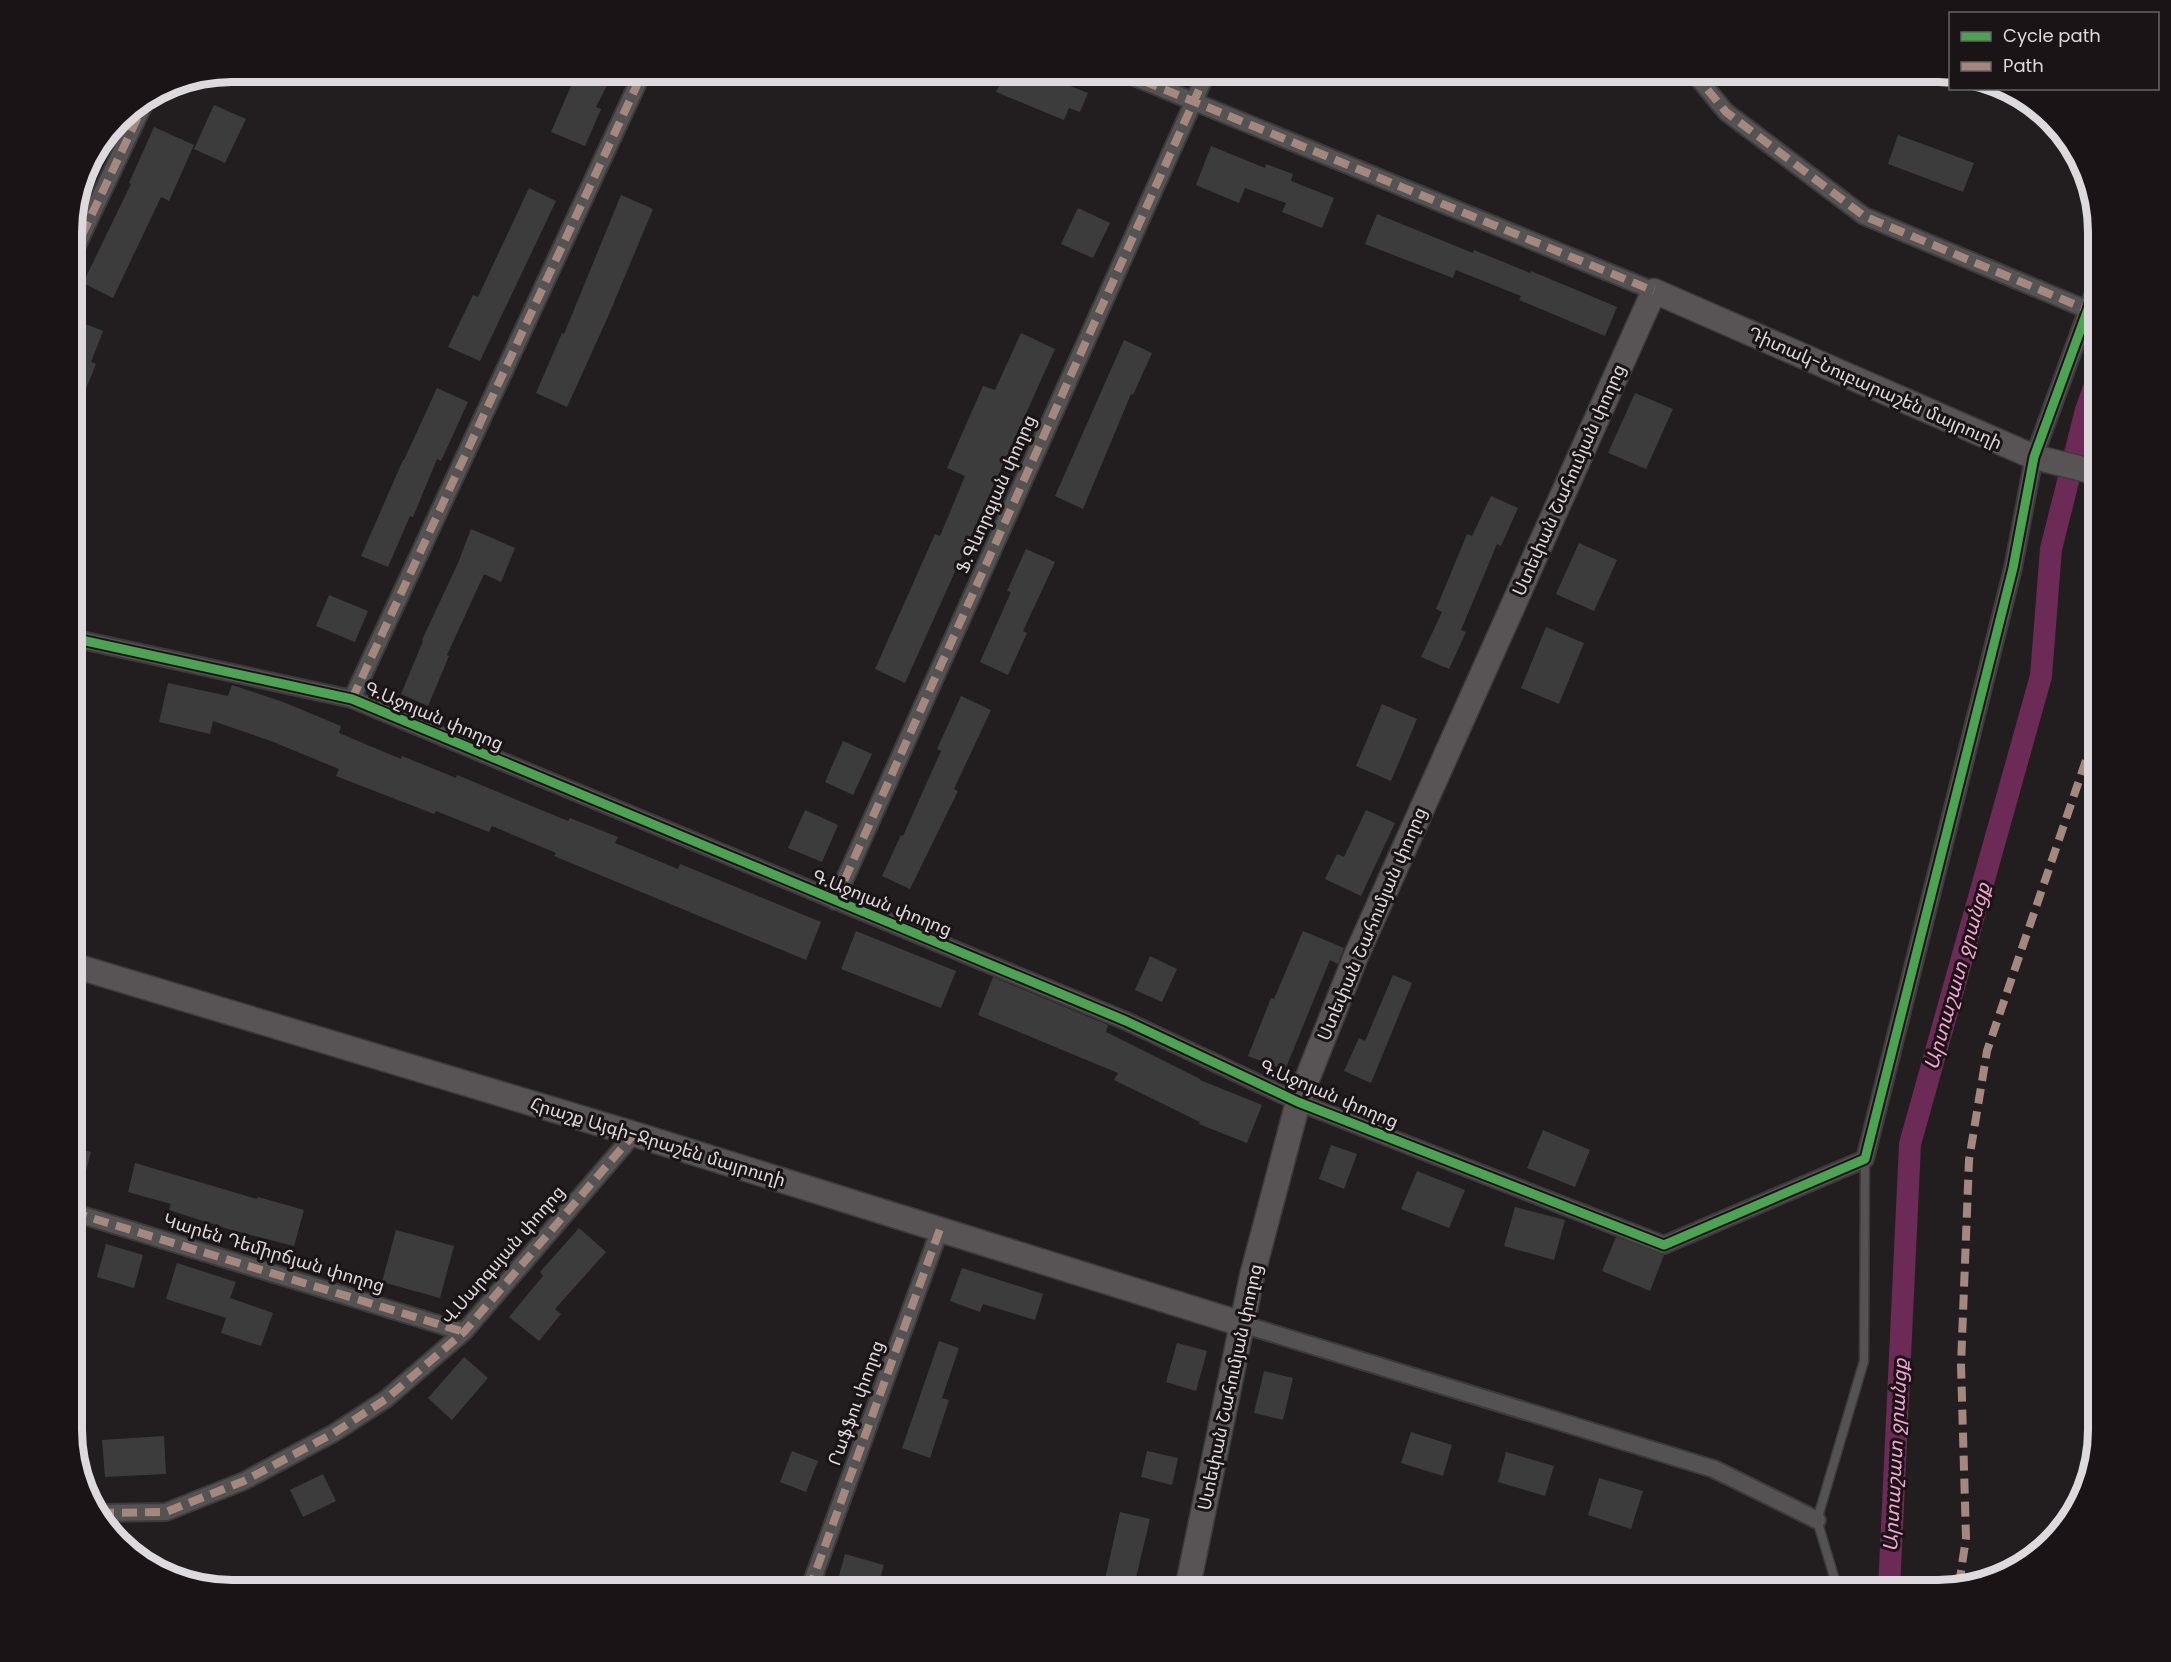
<svg xmlns="http://www.w3.org/2000/svg" width="2171" height="1662" font-family="Poppins,'Noto Sans Armenian',sans-serif">
	<style>
		.lines { fill: none; stroke-linecap: round; stroke-linejoin: round }
		.canal { stroke: #6c2a56; stroke-width: 22 }
		.building { fill: #3d3c3c }
		.lane-casing { stroke: #3d3a3c; stroke-width: 11 }
		.street-casing { stroke: #3d3a3c; stroke-width: 20 }
		.secondary-casing { stroke: #3d3a3c; stroke-width: 27 }
		.lane { stroke: #555254; stroke-width: 8 }
		.street { stroke: #555254; stroke-width: 16 }
		.secondary { stroke: #585456; stroke-width: 24 }
		.quiet { stroke: #a5887d; stroke-width: 8; stroke-dasharray: 15 8; stroke-linecap: butt }
		.cycleway-casing { stroke: #1a1417; stroke-width: 13 }
		.cycleway { stroke: #4ca352; stroke-width: 9 }
		.labels { text-anchor: middle; stroke-width: 6; stroke-linejoin: round; paint-order: stroke }
		.street-label { font-size: 18px; fill: #ded9dc; stroke: #1a1417 }
		.water-label { font-size: 20px; font-style: italic; fill: #f6a3d5; stroke: #1a1417 }
		.rim { fill: none; stroke: #ded9dc; stroke-width: 8 }
	</style>
	<rect width="100%" height="100%" fill="#221e20"/>
	<g class="lines">
		<path class="canal" d="M1889 1590 1910 1144 2041 676 2051 549 2086 410 2099 374"/>
	</g>
	<path class="building" d="M577 72H614L596 107 601 109 585 146 551 132Z
		M967 72H1035L1088 93 1080 112 1069 108 1064 120 996 92 999 86Z
		M214 105 246 119 225 163 194 149Z
		M154 127 194 145 169 201 161 197 113 298 83 283 131 184 129 183Z
		M1898 135 1974 163 1963 192 1888 164Z
		M1211 146 1265 168 1266 164 1293 174 1291 181 1334 198 1322 228 1282 212 1286 203 1245 188 1239 203 1196 185Z
		M529 188 556 201 480 361 448 347 473 295 478 297Z
		M621 195 653 209 607 319 567 407 536 393 562 333 564 334Z
		M1078 208 1110 223 1093 258 1061 244Z
		M1377 214 1473 253 1474 250 1530 273 1531 271 1617 307 1605 336 1519 300 1521 296 1456 270 1453 278 1365 244Z
		M78 321 103 331 91 362 96 364 73 421 72 336Z
		M1021 333 1055 349 905 683 875 669 935 534 940 536 965 476 947 468 983 386 995 390Z
		M1124 340 1152 353 1133 395 1131 394 1083 509 1055 496Z
		M437 388 468 402 441 461 437 459 413 517 410 516 388 567 361 556 403 460H404Z
		M1635 393 1673 409 1646 469 1608 453Z
		M1491 496 1518 508 1501 546 1497 544 1461 630 1466 632 1449 669 1421 657 1442 612 1436 609 1467 534 1472 536Z
		M471 529 515 548 501 582 484 574 447 655 449 656 428 706 401 694 423 641 422 640 458 563Z
		M1579 543 1617 560 1594 611 1556 594Z
		M1026 549 1055 562 1023 631 1027 633 1008 675 980 662 1011 592 1007 591Z
		M329 595 368 611 355 642 316 626Z
		M1546 627 1584 643 1559 704 1521 688Z
		M168 683 228 696 232 685 283 702 341 726 339 733 401 759 402 756 456 778 457 775 568 821 570 818 618 837 615 843 678 869 680 864 821 922 806 960 554 856 556 853 492 826 489 832 436 811 434 814 336 776 339 769 271 741 213 721 210 734 159 722Z
		M961 696 991 710 954 789 958 791 910 889 882 876 901 835 903 836 941 751 937 749Z
		M1382 704 1417 719 1391 781 1356 766Z
		M843 741 872 754 853 795 825 782Z
		M805 810 838 825 822 862 788 848Z
		M1366 810 1395 823 1361 896 1325 879 1337 854 1344 857Z
		M856 931 956 971 941 1008 841 969Z
		M1303 931 1344 948 1338 964 1330 960 1285 1070 1248 1056 1271 998 1274 999Z
		M1150 956 1177 969 1162 1002 1135 990Z
		M1393 975 1412 983 1371 1083 1344 1071 1359 1038 1365 1041Z
		M993 977 1108 1025 1106 1032 1200 1079V1080L1262 1105 1247 1143 1199 1124 1200 1122 1114 1080 1118 1073 978 1015Z
		M1543 1130 1590 1150 1575 1187 1527 1168Z
		M1331 1145 1357 1154 1344 1189 1319 1179Z
		M72 1147 91 1152 78 1200 72 1199Z
		M135 1163 257 1199 258 1197 304 1210 294 1246 228 1229 169 1210 171 1204 128 1192Z
		M1417 1171 1465 1190 1449 1228 1401 1209Z
		M1515 1207 1565 1220 1554 1260 1504 1246Z
		M579 1228 606 1252 555 1309 561 1314 539 1341 509 1317 543 1276 540 1272Z
		M396 1230 454 1246 440 1298 382 1282Z
		M1616 1237 1664 1255 1650 1291 1602 1271Z
		M106 1244 143 1255 134 1288 97 1277Z
		M177 1263 236 1282 230 1298 273 1313 261 1346 221 1333 226 1318 166 1299Z
		M962 1268 1043 1294 1035 1320 983 1304 980 1312 950 1301Z
		M939 1341 959 1348 942 1398 949 1400 930 1458 902 1448Z
		M1177 1343 1207 1351 1196 1391 1166 1382Z
		M464 1357 488 1378 452 1420 428 1398Z
		M1264 1371 1293 1378 1283 1420 1254 1413Z
		M1411 1432 1452 1445 1443 1476 1401 1463Z
		M164 1436 166 1474 105 1477 102 1440Z
		M792 1451 818 1461 806 1492 780 1482Z
		M1147 1451 1178 1458 1172 1485 1141 1477Z
		M1506 1452 1554 1466 1545 1496 1498 1482Z
		M323 1474 336 1501 303 1517 290 1490Z
		M1599 1478 1643 1491 1631 1529 1588 1515Z
		M1120 1512 1150 1519 1134 1586 1105 1579Z
		M845 1554 884 1565 877 1590H835Z"/>
	<g class="lines">
		<g class="lane-casing">
			<path id="lane" d="M1838 1590 1817 1520 1864 1361 1865 1159"/>
		</g>
		<g class="street-casing">
			<path id="street" d="M1122 72 1654 291
				M1693 72 1726 112 1864 216 2088 310
				M72 256 146 100
				M72 638 352 699 1126 1021 1298 1102 1664 1245 1865 1159 2013 568 2034 457 2099 279
				M352 699 643 72
				M835 901 1207 72
				M72 1212 464 1332
				M1242 1324 1714 1469 1817 1520
				M99 1513 166 1512 244 1481 334 1433 386 1399 464 1332 634 1134
				M809 1590 940 1229"/>
		</g>
		<g class="secondary-casing">
			<path id="secondary" d="M72 965 634 1134 1242 1324
				M1187 1590 1252 1276 1298 1102 1356 956 1654 291 2034 457 2099 473"/>
		</g>
		<use href="#lane" class="lane"/>
		<use href="#street" class="street"/>
		<use href="#secondary" class="secondary"/>
		<path class="quiet" d="M1122 72 1654 291
			M1693 72 1726 112 1864 216 2088 310
			M72 256 146 100
			M352 699 643 72
			M835 901 1207 72
			M72 1212 464 1332
			M99 1513 166 1512 244 1481 334 1433 386 1399 464 1332 634 1134
			M1959 1585 1966 1538 1961 1365 1969 1160 1987 1051 2099 722
			M809 1590 940 1229"/>
		<g class="cycleway-casing">
			<path id="cycleway" d="M72 638 352 699 1126 1021 1298 1102 1664 1245 1865 1159 2013 568 2034 457 2099 279"/>
		</g>
		<use href="#cycleway" class="cycleway"/>
	</g>
	<g class="labels">
		<g class="street-label">
			<text transform="translate(1875 388) rotate(24)" y="6">Դիտակ-Նուբարաշեն մայրուղի</text>
			<text transform="translate(1569 480) rotate(-66)" y="6">Ստեփան Շահումյան փողոց</text>
			<text transform="translate(996 494) rotate(-66)" y="6">Ֆ.Գևորգյան փողոց</text>
			<text transform="translate(434 716) rotate(23)" y="6">Գ.Աջոյան փողոց</text>
			<text transform="translate(882 903) rotate(22)" y="6">Գ.Աջոյան փողոց</text>
			<text transform="translate(1372 924) rotate(-67)" y="6">Ստեփան Շահումյան փողոց</text>
			<text transform="translate(1329 1094) rotate(23)" y="6">Գ.Աջոյան փողոց</text>
			<text transform="translate(658 1142) rotate(17)" y="6">Հրաշք Այգի-Ջրաշեն մայրուղի</text>
			<text transform="translate(274 1253) rotate(17)" y="6">Կարեն Դեմիրճյան փողոց</text>
			<text transform="translate(503 1255) rotate(-49)" y="6">Վ.Սարգսյան փողոց</text>
			<text transform="translate(1230 1387) rotate(-78)" y="6">Ստեփան Շահումյան փողոց</text>
			<text transform="translate(856 1403) rotate(-70)" y="6">Րաֆֆու փողոց</text>
		</g>
		<g class="water-label">
			<text transform="translate(1957 976) rotate(-74)" y="7">Արտաշատ ջրանցք</text>
			<text transform="translate(1895 1455) rotate(-87)" y="7">Արտաշատ ջրանցք</text>
		</g>
	</g>
	<path d="M0 0H2171V1662H0ZM232 82H1938A150 150 0 0 1 2088 232V1430A150 150 0 0 1 1938 1580H232A150 150 0 0 1 82 1430V232A150 150 0 0 1 232 82Z" fill="#1a1417" fill-rule="evenodd"/>
	<path class="rim" d="M232 82H1938A150 150 0 0 1 2088 232V1430A150 150 0 0 1 1938 1580H232A150 150 0 0 1 82 1430V232A150 150 0 0 1 232 82Z"/>
	<rect x="1949" y="12" width="210" height="78" fill="#1a1417" stroke="#686366" stroke-width="1.5"/>
	<rect x="1961" y="32" width="30" height="9" fill="#4ca352" stroke="#686366" stroke-width="1.5"/>
	<text x="2003" y="42" font-size="18" fill="#ded9dc">Cycle path</text>
	<rect x="1961" y="62" width="30" height="9" fill="#a5887d" stroke="#686366" stroke-width="1.5"/>
	<text x="2003" y="72" font-size="18" fill="#ded9dc">Path</text>
</svg>
